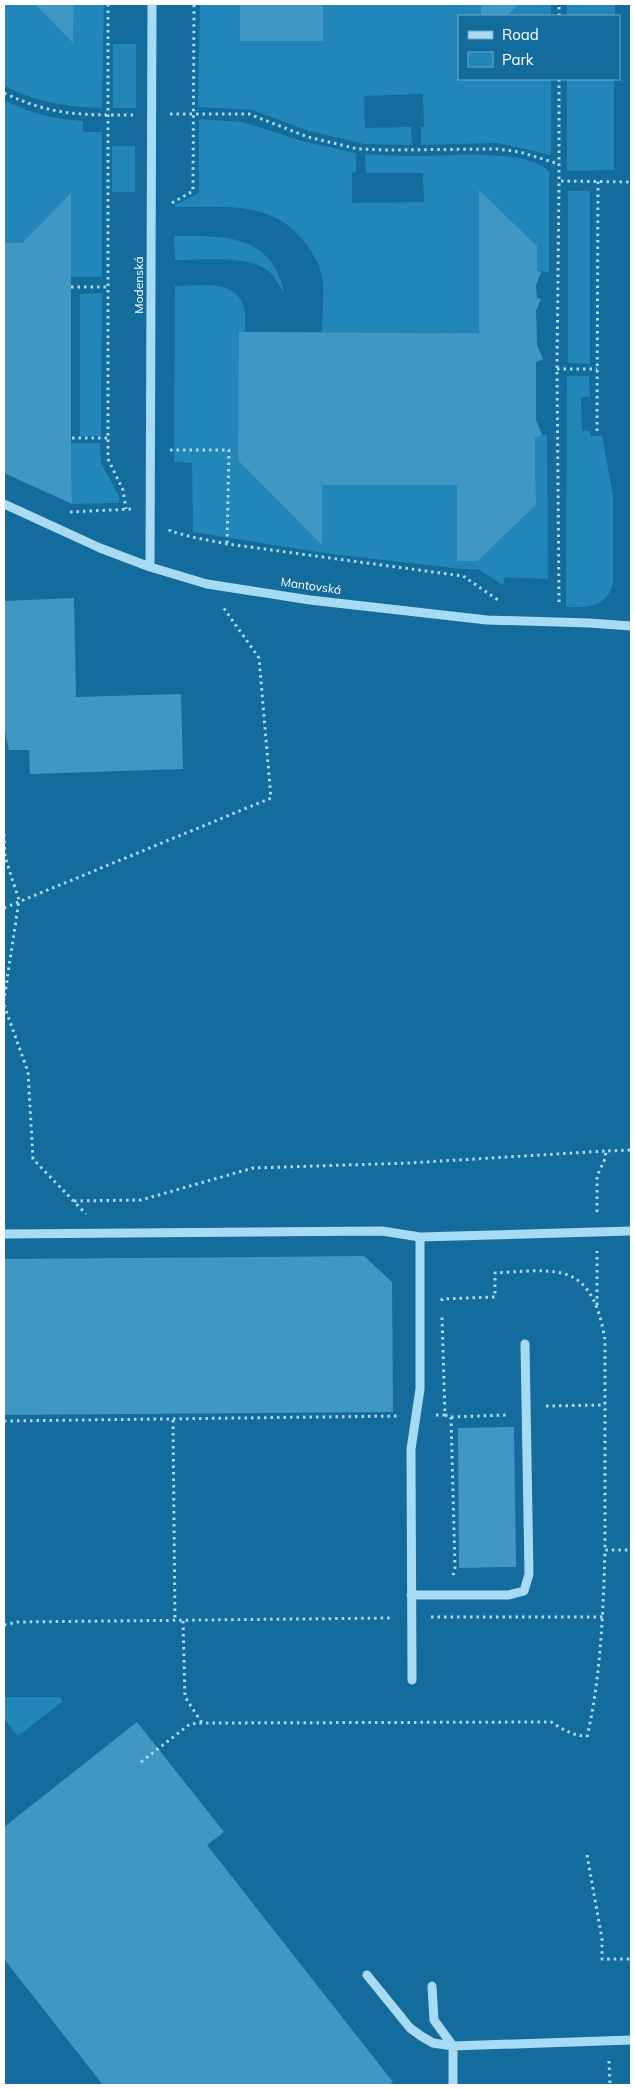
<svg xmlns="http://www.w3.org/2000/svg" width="635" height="2089" font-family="Mulish,sans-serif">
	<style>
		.green { fill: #2286b8 }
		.building { fill: #4097c4 }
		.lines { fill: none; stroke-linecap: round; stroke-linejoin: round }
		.path { stroke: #a7daf3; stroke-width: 3; stroke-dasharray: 2.5 4; stroke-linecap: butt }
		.minor { stroke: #a7daf3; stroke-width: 9 }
		.labels { text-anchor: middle; stroke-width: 4.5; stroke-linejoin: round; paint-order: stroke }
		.street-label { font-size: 12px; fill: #fff; stroke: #136c9b }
	</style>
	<rect width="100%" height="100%" fill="#136c9b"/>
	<path class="green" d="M4 4H35L73 42 74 4H104L102 108C65 107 37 102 4 86Z
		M200 4H240V40L323 41V4H481V16H459V79H551V155L498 143 421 145V127H424L423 94 364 96 365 128 411 127 412 145 364 144 309 131 252 110 198 107Z
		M519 4H551V16H506Z
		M567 4H615V16H567Z
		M113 44H136V108H113Z
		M567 79H614V170L567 171Z
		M4 100C30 113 54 119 83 121V132H102V277H71V194L22 243H4Z
		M199 119 243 122 306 142 356 153V172L352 173V203L424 202 423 173H366L365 154C382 155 399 156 415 156 445 156 530 148 549 172V272L537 271V246L479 191V333L322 332C322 316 324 298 323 282 321 266 313 253 304 241 270 199 223 208 175 207V205L199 193Z
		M112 146H135V192H112Z
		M568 191H590V364L568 363Z
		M174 236C213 236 259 232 278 274 280 280 284 285 283 292 279 285 274 275 267 270 247 255 200 260 175 260Z
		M175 286C199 286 236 278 244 308 246 315 245 324 245 332H240L322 485H457L458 561H478L536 505 535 438 542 435H547L548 579 505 577 503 585 478 569H462L324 553 193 532 192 463 174 462Z
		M102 293 101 436H80V294Z
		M567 376H589L590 397H581L582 431H590V436H602L613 495V584C606 608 587 608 566 607Z
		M71 443H100L101 463 119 496V503L72 504Z
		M4 1697H60L62 1702 18 1736 4 1719Z"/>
	<path class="building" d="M35 4H74L73 43Z
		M240 4H323V41H240Z
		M481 4H519L506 16H481Z
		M479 190 537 246V271L541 272 536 285 537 298 541 299 536 311 537 345 543 359 536 362V420L542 435 535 438 536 505 478 561H457V485H322V545L238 460 239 332 479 333Z
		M71 193V443L72 504 4 473V243H22Z
		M74 598 76 697 181 694 183 769 30 774 29 750H9L4 727V601Z
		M364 1256 392 1282 393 1412 4 1415V1259Z
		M514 1427 516 1567 459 1568 458 1428Z
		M137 1722 224 1832 207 1845 393 2082 389 2085H103L4 1959V1827Z"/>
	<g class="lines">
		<path class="path" d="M108 4V459L123 490 126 509
			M559 16V4
			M559 79V181L631 182
			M4 93C53 116 81 115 133 115
			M170 114H249L308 137 358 149 389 150 497 149 520 152 559 164
			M172 203 193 191 194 4
			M71 287H108
			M557 369H597
			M597 431 598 181
			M72 438H108
			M170 450H229L227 544
			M70 512 132 509
			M170 529V531L192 537 227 544 463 576 498 600
			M559 602 557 369 559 181
			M4 834 5 857 19 900 4 1000
			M4 908 271 798 259 658 223 607
			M4 1005 28 1072 33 1159 86 1214
			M74 1201 141 1200 253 1168 409 1163 606 1151
			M597 1212V1176L605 1159 606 1151 631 1150
			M442 1301V1299L495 1297V1273C517 1272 544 1268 565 1274 593 1282 601 1316 605 1340V1550
			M597 1305V1251
			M546 1406 605 1405
			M436 1415H445L442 1317
			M445 1415 451 1417 507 1415
			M451 1417 455 1568 453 1576
			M173 1420 175 1621
			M4 1421 398 1416
			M431 1617H603
			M183 1621 185 1697 202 1723
			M4 1625 17 1622 392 1618
			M587 1737C601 1676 603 1614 605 1550H631
			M141 1762 190 1724 202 1723 551 1722C563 1729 572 1736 587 1736
			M587 1855 602 1939V1959H631
			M609 2061 610 2085"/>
		<path class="minor" d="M4 504 100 548 150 567 207 584 310 600 487 620 589 623 631 626
			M150 567 152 4
			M4 1234 382 1231 420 1237 631 1231
			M411 1595H509L524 1591 529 1574 525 1344
			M412 1680 411 1449 420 1389V1237
			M367 1975 410 2028 421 2036 433 2043 453 2046 631 2040
			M432 1986 434 2020 453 2046V2085"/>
	</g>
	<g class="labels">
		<g class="street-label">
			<text transform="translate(139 285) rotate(-90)" y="4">Modenská</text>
			<text transform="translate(311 586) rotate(8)" y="4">Mantovská</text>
		</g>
	</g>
	<rect width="635" height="2089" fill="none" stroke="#ffffff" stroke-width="10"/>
	<rect x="458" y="15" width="162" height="65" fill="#136c9b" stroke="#71a7c3"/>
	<rect x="468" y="31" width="25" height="8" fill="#a7daf3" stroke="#71a7c3"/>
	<text x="502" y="40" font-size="15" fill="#ffffff">Road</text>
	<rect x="468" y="52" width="25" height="15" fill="#2286b8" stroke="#71a7c3"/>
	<text x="502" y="65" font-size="15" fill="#ffffff">Park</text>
</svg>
